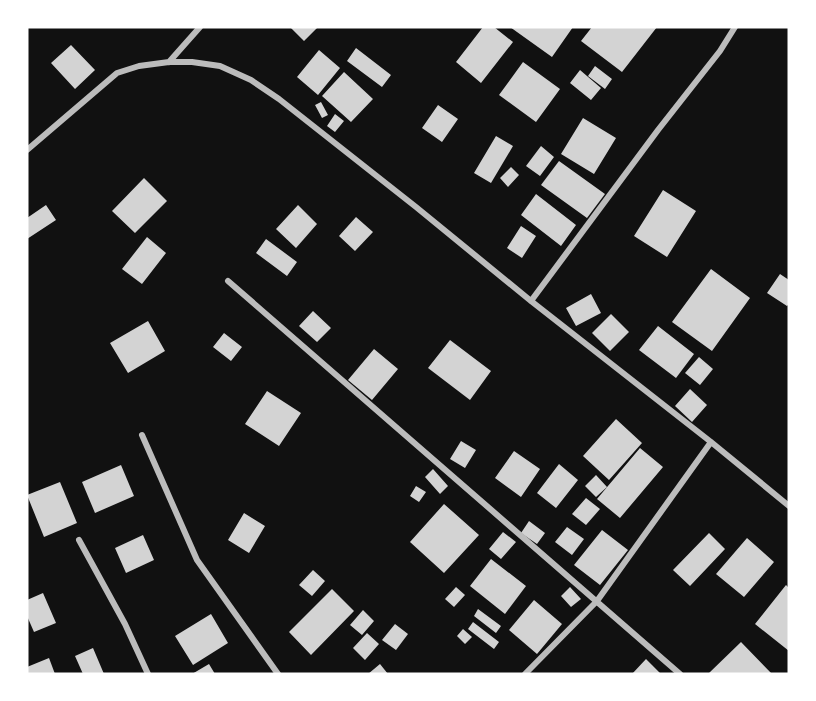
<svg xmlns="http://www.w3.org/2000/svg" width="816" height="701" font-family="'Source Sans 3',sans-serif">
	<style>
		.building { fill: #d3d3d3 }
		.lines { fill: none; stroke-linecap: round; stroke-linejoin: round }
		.minor { stroke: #bcbcbc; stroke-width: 6 }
	</style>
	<rect width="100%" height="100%" fill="#111"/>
	<path class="building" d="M290 27H318L304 41Z
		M483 27H494L513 42 481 83 456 62Z
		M510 27H573L552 57Z
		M592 27H657L622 72 581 41Z
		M71 45 95 70 75 89 51 63Z
		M356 48 391 75 382 87 347 61Z
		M319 50 340 68 318 95 297 77Z
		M523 62 560 89 536 122 499 95Z
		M595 66 612 79 605 89 588 76Z
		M580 70 601 88 591 100 570 83Z
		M344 72 373 99 351 122 322 96Z
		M321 102 328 115 322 118 315 105Z
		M438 105 458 119 442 142 422 128Z
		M335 114 344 121 335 132 327 126Z
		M583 118 616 138 594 174 561 154Z
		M496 136 513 146 491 183 474 173Z
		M541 146 554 157 540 176 526 166Z
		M559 161 605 194 587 218 541 185Z
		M511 167 519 175 508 187 500 178Z
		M144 178 167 201 135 233 112 211Z
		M663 190 696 211 667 257 634 236Z
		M536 194 576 225 561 246 521 215Z
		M46 205 56 220 27 239V218Z
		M298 205 317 224 296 248 276 229Z
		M356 217 373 232 355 251 339 236Z
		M521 226 536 236 522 258 507 248Z
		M147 237 166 253 142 284 122 269Z
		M266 239 297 262 287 276 256 253Z
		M711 269 750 298 712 351 672 322Z
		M780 274 789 280V304L787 306 767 293Z
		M591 294 601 313 576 326 566 308Z
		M313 311 331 328 317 342 299 326Z
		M611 314 629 332 610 351 592 333Z
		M148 321 165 351 128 373 110 343Z
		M658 326 694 354 676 378 639 350Z
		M224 333 242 347 231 361 213 347Z
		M450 340 491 371 470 400 428 368Z
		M374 349 398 369 372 400 348 380Z
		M699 357 713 369 700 385 685 373Z
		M690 389 707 405 692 422 675 406Z
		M267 391 301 413 279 446 245 424Z
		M616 419 642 443 609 480 583 456Z
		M461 441 476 450 465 468 450 459Z
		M640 448 663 467 620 518 597 499Z
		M514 451 540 469 521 497 495 478Z
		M559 464 578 480 556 508 537 493Z
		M121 465 134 496 95 513 82 482Z
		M433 469 448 486 440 494 425 477Z
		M596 475 607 487 596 497 585 486Z
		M60 482 77 523 44 537 27 495Z
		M416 486 426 492 419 502 410 496Z
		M586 498 600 509 586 525 572 514Z
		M444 504 479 535 444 573 410 542Z
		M244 513 265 526 249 553 228 540Z
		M529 521 545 533 537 544 521 533Z
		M567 527 584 539 572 555 555 542Z
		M602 530 628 550 600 585 574 565Z
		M503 532 516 542 501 559 489 549Z
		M709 533 725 549 690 586 673 570Z
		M143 535 154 560 126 573 115 548Z
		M747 538 774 562 744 597 716 574Z
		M491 559 526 586 505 614 470 586Z
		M313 570 325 581 312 596 299 585Z
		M786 585 789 588V651L755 624Z
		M456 587 465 595 454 607 445 599Z
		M570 587 581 599 571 607 561 596Z
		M332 589 354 611 311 655 289 632Z
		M43 593 56 623 34 632 27 616V600Z
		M534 600 562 624 537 654 509 630Z
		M478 609 501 626 496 633 474 616Z
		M363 610 374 621 362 635 350 625Z
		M211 614 228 643 193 665 175 636Z
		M473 622 499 642 494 649 468 629Z
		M395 624 408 634 396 650 382 640Z
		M463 629 472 637 465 644 457 636Z
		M367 633 379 644 365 660 353 648Z
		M741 642 772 674H708Z
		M93 648 104 674H83L75 656Z
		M49 658 55 674H27V667Z
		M646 659 661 674H632Z
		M209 664 215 674H192Z
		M380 664 388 674H368Z"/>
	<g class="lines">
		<path class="minor" d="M169 62 200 27
			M27 150 117 73 139 66 169 62H192L220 66 251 80 279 99 416 207 531 301 711 442 789 506
			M228 281 680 674
			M531 301 658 130 720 51 735 27
			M142 435 197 560 278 674
			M79 540 125 624 148 674
			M525 674 597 601 711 442"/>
	</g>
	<rect width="816" height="701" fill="none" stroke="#ffffff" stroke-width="57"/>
</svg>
